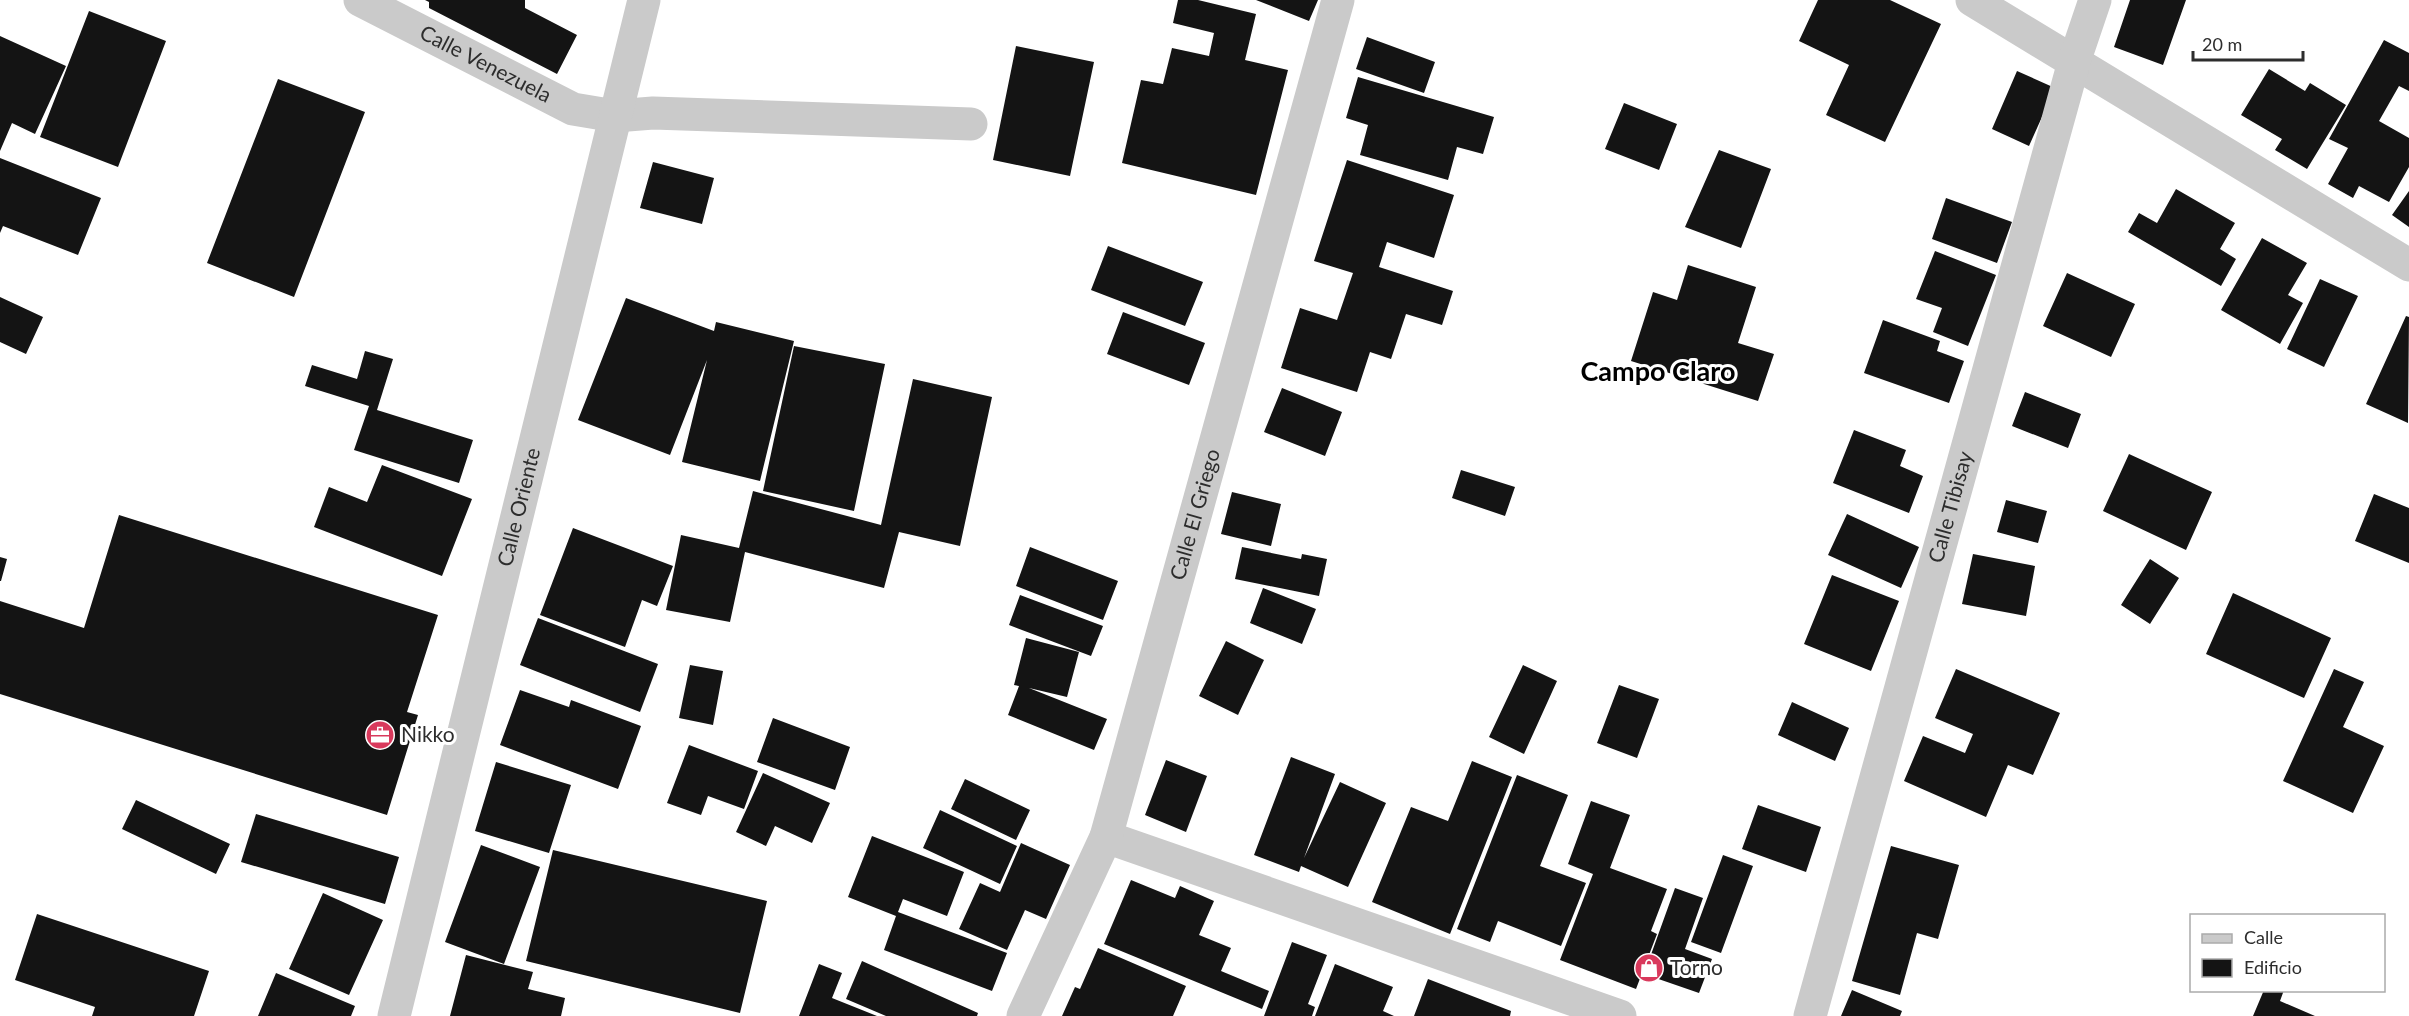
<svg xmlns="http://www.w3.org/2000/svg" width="2409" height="1016" font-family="Lato,sans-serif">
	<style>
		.building { fill: #141414 }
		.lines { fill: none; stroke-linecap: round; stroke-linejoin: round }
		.minor { stroke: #cacaca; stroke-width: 33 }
		.labels { text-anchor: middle; stroke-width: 6; stroke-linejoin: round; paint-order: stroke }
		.street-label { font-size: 21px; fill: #2d2d2d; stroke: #fff }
		.poi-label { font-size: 21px; fill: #2d2d2d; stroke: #fff; text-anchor: start }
		.district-label { font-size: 27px; font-weight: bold; fill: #000; stroke: #fff }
	</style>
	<rect width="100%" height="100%" fill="#fff"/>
	<path class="building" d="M425 0H525V8L577 35 557 74 429 8V2Z
		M1178 0H1198L1256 14 1245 60 1288 70 1256 195 1122 163 1141 80 1163 84 1172 48 1209 56 1214 33 1173 23Z
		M1256 0H1318L1309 21Z
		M1818 0H1890L1941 24 1885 142 1826 115 1849 65 1799 41Z
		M2130 0H2186L2163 65 2114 47Z
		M89 11 166 41 118 167 40 137Z
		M0 36 66 66 35 134 12 123 0 151Z
		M1367 37 1435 62 1424 93 1356 69Z
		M2384 40 2409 53V91L2399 86 2379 121 2409 138V167L2389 202 2359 186 2353 198 2328 184 2348 148 2329 139Z
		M1016 46 1094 62 1070 176 993 160Z
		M2269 69 2305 91 2310 83 2346 105 2307 169 2275 150 2282 139 2241 115Z
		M2017 71 2055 88 2029 146 1992 129Z
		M1358 77 1494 117 1483 154 1457 147 1448 180 1360 155 1368 125 1346 118Z
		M278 79 365 112 294 297 207 263Z
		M1624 103 1677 124 1659 170 1605 149Z
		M1719 150 1771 169 1741 248 1685 227Z
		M0 158 101 198 78 255 3 226 0 233Z
		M1347 160 1454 195 1434 258 1387 242 1379 267 1453 291 1442 325 1406 314 1391 359 1370 352 1357 392 1281 368 1300 308 1337 320 1353 273 1314 261Z
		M653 162 714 178 702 224 640 208Z
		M2176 189 2235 223 2220 249 2236 259 2221 286 2128 232 2139 213 2157 223Z
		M2409 191V227L2392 215Z
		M1946 198 2012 222 1997 263 1932 239Z
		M2262 238 2307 263 2288 295 2303 303 2280 344 2221 310Z
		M1108 246 1203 282 1185 326 1091 290Z
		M1935 251 1996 275 1968 346 1933 332 1942 308 1916 299Z
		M1688 265 1756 287 1738 343 1774 354 1758 401 1631 361 1653 292 1677 300Z
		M2067 273 2135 304 2111 357 2043 326Z
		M2320 279 2358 296 2324 367 2287 349Z
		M0 297 43 317 26 354 0 342Z
		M626 298 714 331 716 322 794 341 760 481 682 462 707 360 670 455 578 420Z
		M1123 312 1205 343 1189 385 1107 354Z
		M2406 316 2409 317 2408 423 2366 404Z
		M1883 320 1940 341 1937 351 1964 361 1949 403 1864 373Z
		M794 346 885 364 854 511 763 491Z
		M365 351 393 359 377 410 473 440 459 483 354 450 369 406 305 386 312 365 357 379Z
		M913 379 992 397 960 546 899 532 884 588 745 552 730 622 666 610 681 535 739 548 753 491 881 525Z
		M1282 388 1342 412 1325 456 1264 432Z
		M2025 392 2081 414 2068 448 2012 426Z
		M1854 430 1906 450 1900 466 1923 476 1909 513 1833 483Z
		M2129 454 2212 492 2186 550 2103 511Z
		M382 465 472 499 442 576 314 527 329 487 367 502Z
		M1461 470 1515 487 1505 516 1452 498Z
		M1232 492 1281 504 1271 546 1221 534Z
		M2374 494 2409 508V563L2355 541Z
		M2006 500 2047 511 2038 543 1997 532Z
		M1847 514 1919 547 1901 588 1828 555Z
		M119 515 438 615 407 712 418 715 387 815 0 694V601L84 628Z
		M573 528 673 566 657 606 642 600 625 647 540 615Z
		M1030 547 1118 581 1103 620 1016 586Z
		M1242 547 1301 559 1302 554 1327 559 1319 596 1235 579Z
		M1973 554 2035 566 2026 616 1962 604Z
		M0 557 7 559 1 581H0Z
		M2150 559 2179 578 2150 624 2121 605Z
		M1832 575 1899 601 1871 671 1804 644Z
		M1263 588 1316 609 1302 644 1250 623Z
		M2233 593 2331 638 2304 698 2206 654Z
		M1020 595 1103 626 1091 656 1009 625Z
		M538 618 658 664 640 712 520 665Z
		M1026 638 1079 652 1067 697 1029 688 1107 719 1094 750 1008 715 1019 686 1014 685Z
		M1226 641 1264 660 1238 715 1199 696Z
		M690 665 723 671 713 725 679 718Z
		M1523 665 1557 681 1524 754 1489 737Z
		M1956 669 2060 713 2033 775 2008 765 1986 817 1904 781 1923 736 1965 753 1973 734 1935 718Z
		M2334 669 2364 682 2343 727 2384 746 2353 813 2283 781Z
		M1619 685 1659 699 1637 758 1597 743Z
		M520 690 569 707 571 700 641 726 618 789 500 745Z
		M1792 702 1849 728 1835 761 1778 735Z
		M773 718 850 747 835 790 757 762Z
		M689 745 758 771 744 809 708 796 701 815 667 803Z
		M1291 757 1335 774 1304 858 1340 782 1386 803 1348 887 1301 866 1299 872 1254 855Z
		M1166 760 1207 776 1186 832 1145 815Z
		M1472 761 1512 777 1450 934 1372 902 1411 807 1448 821Z
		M496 762 571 785 549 853 475 831Z
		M763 773 830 803 812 843 775 826 766 846 736 832Z
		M1517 775 1568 795 1540 866 1586 883 1561 946 1498 921 1490 942 1457 929Z
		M965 779 1030 810 1016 840 951 809Z
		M136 800 230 844 216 874 122 829Z
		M1591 801 1630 815 1610 868 1667 889 1651 931 1657 934 1636 989 1560 960 1593 874 1568 864Z
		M1758 805 1821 827 1806 872 1742 849Z
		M940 810 1017 846 1000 884 923 848Z
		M256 814 399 857 385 904 241 862Z
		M872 836 964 872 947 916 903 899 898 912 1007 953 992 991 884 950 896 916 848 897Z
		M1021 843 1070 865 1046 919 1025 910 1007 950 959 929 980 883 1000 892Z
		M481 845 540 867 504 964 445 942Z
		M1891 846 1959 865 1938 939 1917 933 1900 995 1852 981Z
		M553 850 767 901 740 1013 526 961Z
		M1723 855 1753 866 1721 953 1691 942Z
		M1131 880 1175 898 1180 886 1214 901 1199 935 1231 948 1221 971 1269 991 1262 1009 1104 944Z
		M1675 888 1703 898 1685 949 1712 959 1699 993 1644 974Z
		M323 893 383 920 349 995 289 969Z
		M37 914 209 971 194 1016H92L95 1007 15 980Z
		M1292 942 1327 955 1308 1004 1315 1007 1312 1016H1264Z
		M1098 948 1186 986 1173 1016H1062L1075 987 1080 989Z
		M466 955 533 972 528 989 565 998 561 1016H450Z
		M862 961 978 1013 977 1016H886L846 999Z
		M819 964 842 973 832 998 877 1016H799Z
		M1335 964 1393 987 1383 1011 1394 1016H1315Z
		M276 973 355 1006 351 1016H258Z
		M1428 979 1511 1011 1510 1016H1414Z
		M1852 990 1902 1011 1900 1016H1841Z
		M2264 990H2284L2280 1001 2315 1016H2253Z"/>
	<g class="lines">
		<g class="minor">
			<path id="s1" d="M360 0 573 109 615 116 653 113 971 124"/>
			<path d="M1972 0 2409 265"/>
			<path d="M1106 837 1620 1016"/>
			<path id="s2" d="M394 1016 644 0"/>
			<path id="s3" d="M1023 1016 1106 837 1338 0"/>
			<path id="s4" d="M1810 1016 2074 62 2095 0"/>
		</g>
	</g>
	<defs>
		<g id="office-disc" transform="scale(1.5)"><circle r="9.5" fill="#d9395c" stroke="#fff"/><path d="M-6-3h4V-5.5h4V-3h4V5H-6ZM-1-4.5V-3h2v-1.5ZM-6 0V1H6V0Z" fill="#fff"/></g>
		<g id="shop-disc" transform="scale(1.5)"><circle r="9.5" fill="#d9395c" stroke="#fff"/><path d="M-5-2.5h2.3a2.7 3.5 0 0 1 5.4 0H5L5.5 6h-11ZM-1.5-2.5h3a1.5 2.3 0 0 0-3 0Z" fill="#fff"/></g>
	</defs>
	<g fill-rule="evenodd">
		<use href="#office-disc" x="380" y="735"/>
		<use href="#shop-disc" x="1649" y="968"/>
	</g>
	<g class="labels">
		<g class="street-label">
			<text dy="7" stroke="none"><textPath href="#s1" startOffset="141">Calle Venezuela</textPath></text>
			<text dy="7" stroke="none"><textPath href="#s2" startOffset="524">Calle Oriente</textPath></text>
			<text dy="7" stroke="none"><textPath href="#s4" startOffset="528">Calle Tibisay</textPath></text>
			<text dy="7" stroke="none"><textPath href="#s3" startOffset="532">Calle El Griego</textPath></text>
		</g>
		<g class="poi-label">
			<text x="401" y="742">Nikko</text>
			<text x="1670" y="975">Torno</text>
		</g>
		<g class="district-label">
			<text x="1658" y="381">Campo Claro</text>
		</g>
	</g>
	<rect x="2190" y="914" width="195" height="78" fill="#ffffff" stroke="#ababab" stroke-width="1.5"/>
	<rect x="2202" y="934" width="30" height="9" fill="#cacaca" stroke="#ababab" stroke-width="1.5"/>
	<text x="2244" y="944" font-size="18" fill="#2d2d2d">Calle</text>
	<rect x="2202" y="959" width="30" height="18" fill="#141414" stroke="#ababab" stroke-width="1.5"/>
	<text x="2244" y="974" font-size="18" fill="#2d2d2d">Edificio</text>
	<path d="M2193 51v9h110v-9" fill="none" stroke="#2d2d2d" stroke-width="3"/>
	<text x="2202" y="51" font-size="18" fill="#2d2d2d" stroke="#ffffff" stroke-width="4.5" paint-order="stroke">20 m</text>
</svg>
